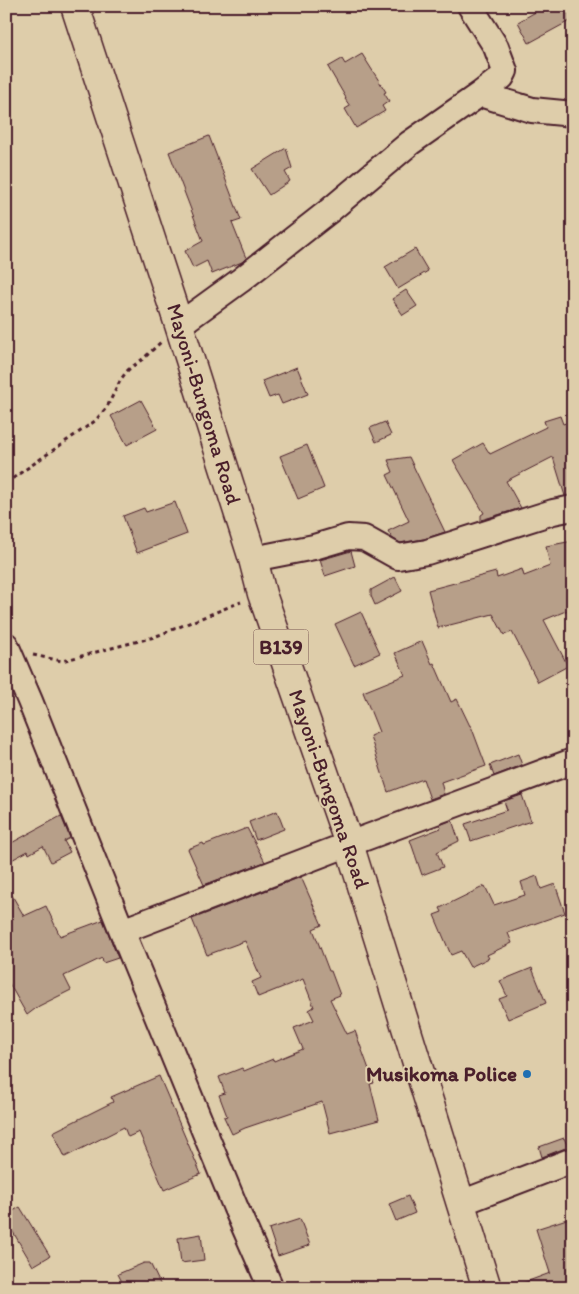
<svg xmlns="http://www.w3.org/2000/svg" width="579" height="1294" font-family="Itim,sans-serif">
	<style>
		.building { fill: #b79f89; stroke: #4a1f2b }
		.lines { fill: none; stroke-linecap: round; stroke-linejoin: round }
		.minor-casing { stroke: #4a1f2b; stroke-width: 28 }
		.primary-casing { stroke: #4a1f2b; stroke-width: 31 }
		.path { stroke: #4a1f2b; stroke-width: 3; stroke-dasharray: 4 4; stroke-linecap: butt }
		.minor { stroke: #decdaa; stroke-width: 24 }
		.primary { stroke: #decdaa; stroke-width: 28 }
		.poi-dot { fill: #1f6fb2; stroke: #decdaa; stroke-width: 2 }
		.labels { text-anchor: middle; stroke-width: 4; stroke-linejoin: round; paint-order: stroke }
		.shield { fill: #decdaa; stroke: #765351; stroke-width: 1 }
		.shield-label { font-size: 20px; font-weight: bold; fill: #4a1f2b }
		.street-label { font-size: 21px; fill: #4a1f2b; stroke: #decdaa }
		.poi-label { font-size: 21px; font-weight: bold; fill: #4a1f2b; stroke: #decdaa; text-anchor: end }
	</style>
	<rect width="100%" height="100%" fill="#decdaa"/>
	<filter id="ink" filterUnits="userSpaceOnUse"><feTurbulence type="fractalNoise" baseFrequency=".02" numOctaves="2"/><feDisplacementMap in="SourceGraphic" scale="10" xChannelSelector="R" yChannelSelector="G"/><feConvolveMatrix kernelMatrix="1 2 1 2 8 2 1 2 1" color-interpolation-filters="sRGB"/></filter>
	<g filter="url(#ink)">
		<path class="building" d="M546 6H573V19L529 43 518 22Z
			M362 54 386 92 384 93 389 101 382 106 385 111 356 128 345 109 350 106 345 99 346 98 328 67 342 59 345 64Z
			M209 136 241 220 232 223 246 258 242 262 212 274 207 261 193 268 185 251 203 241 169 152Z
			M286 148 292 168 285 172 290 181 269 195 252 169Z
			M415 249 428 271 398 289 385 267Z
			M406 290 417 306 403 315 392 299Z
			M297 367 308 394 282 404 278 395 269 398 262 381Z
			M141 400 157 429 127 445 111 416Z
			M560 416 563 424 569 422 573 434V495L565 496 553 457 506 481 521 508 481 520V515L484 513 453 460 483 443 490 454 546 427 544 421Z
			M385 422 391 435 376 442 370 428Z
			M307 445 324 488 298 499 280 456Z
			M409 457 445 532 424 539 400 543 392 538 388 531 409 521 387 475 393 472 388 460Z
			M175 502 187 534 137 553 123 516 144 508 146 512Z
			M573 541V608L544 620 568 666 538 682 512 632 504 635 493 614 438 628 428 590 496 572 497 578 522 569 524 576 550 566 546 546Z
			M351 551 355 566 325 576 320 560Z
			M395 577 402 591 375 605 371 596V590Z
			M361 612 380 653 354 665 335 624Z
			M422 641 432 664 434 663 451 702 457 699 470 726H471L486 766 441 782 444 794 430 799 423 779 388 792 370 736 379 732 363 692 405 675 395 653Z
			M518 754 522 765 494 776 490 765Z
			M522 795 531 821 471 841 465 824 507 810 504 801Z
			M277 811 284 829 256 840 249 822Z
			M61 816 70 838 64 841 70 852 51 862 43 846 29 854 28 851 6 863V846Z
			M452 820 459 841 437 852 443 867 422 875 410 840 441 828 440 825Z
			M247 828 265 862 204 885 188 849 203 843 204 845Z
			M537 876 541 889 555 884 565 913 508 933 512 943 487 955 489 958 470 967 461 951 451 955 434 915 442 912 440 908 485 886 494 905 525 895 521 882Z
			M301 877 322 925 313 929 329 971H331L340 995 330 999 347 1034 355 1031 374 1083 370 1084 379 1120 330 1133 322 1102 245 1128 232 1134 224 1117 227 1116 219 1095 225 1093 219 1077 242 1068 244 1071 273 1059 274 1061 303 1049 294 1028 314 1020 309 1010 314 1007 303 979 258 997 252 982 261 978 245 941 207 955 192 919Z
			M6 885 24 916 46 906 60 936 103 920 118 958 103 963 102 958 64 976 71 990 39 1006 27 1015 6 978Z
			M532 968 546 1003 508 1019 499 999 507 996 500 981Z
			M159 1076 201 1174 164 1190 139 1132 128 1137 124 1127 65 1157 53 1132 113 1102 111 1097Z
			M564 1138 568 1147 542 1157 539 1147Z
			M408 1196 415 1213 396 1221 389 1204Z
			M20 1207 50 1256 33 1266 6 1220V1215Z
			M573 1217V1288H515V1286L550 1273 536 1229Z
			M300 1219 310 1245 278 1256 269 1229Z
			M201 1234 204 1260 181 1263 178 1238Z
			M144 1263H150L162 1288H125L118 1274Z"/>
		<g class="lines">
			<g class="minor-casing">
				<path id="minor" d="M470 6 496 47 505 71 502 77 480 94
					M179 325 241 280 329 211 410 143 480 94 532 110 573 114
					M253 559 314 547 348 537 364 538 398 557 427 552 553 512 573 508
					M6 645 30 701 122 931 235 1206 271 1288
					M122 931 349 844 573 761
					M461 1203 573 1160"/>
			</g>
			<g class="primary-casing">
				<path id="primary" d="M75 6 179 325 253 559 262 594 349 844 487 1288"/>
			</g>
			<path class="path" d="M6 483 95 421 107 407 121 379 128 370 144 358 161 342
				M33 655 62 661 154 637 241 602"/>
			<use href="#minor" class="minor"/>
			<use href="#primary" class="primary"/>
		</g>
	</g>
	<circle class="poi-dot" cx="527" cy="1074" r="5"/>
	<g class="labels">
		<rect class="shield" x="253.5" y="629.5" width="55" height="35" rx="4"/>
		<g class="shield-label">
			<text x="281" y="654">B139</text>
		</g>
		<g class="street-label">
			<text transform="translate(204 404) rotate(73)" y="7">Mayoni-Bungoma Road</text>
			<text transform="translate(329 789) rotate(71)" y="7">Mayoni-Bungoma Road</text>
		</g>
		<g class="poi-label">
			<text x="517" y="1081">Musikoma Police</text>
		</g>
	</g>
	<rect width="579" height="1294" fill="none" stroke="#decdaa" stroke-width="25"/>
	<rect x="12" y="12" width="554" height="1269" fill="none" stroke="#4a1f2b" stroke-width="2" filter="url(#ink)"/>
</svg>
